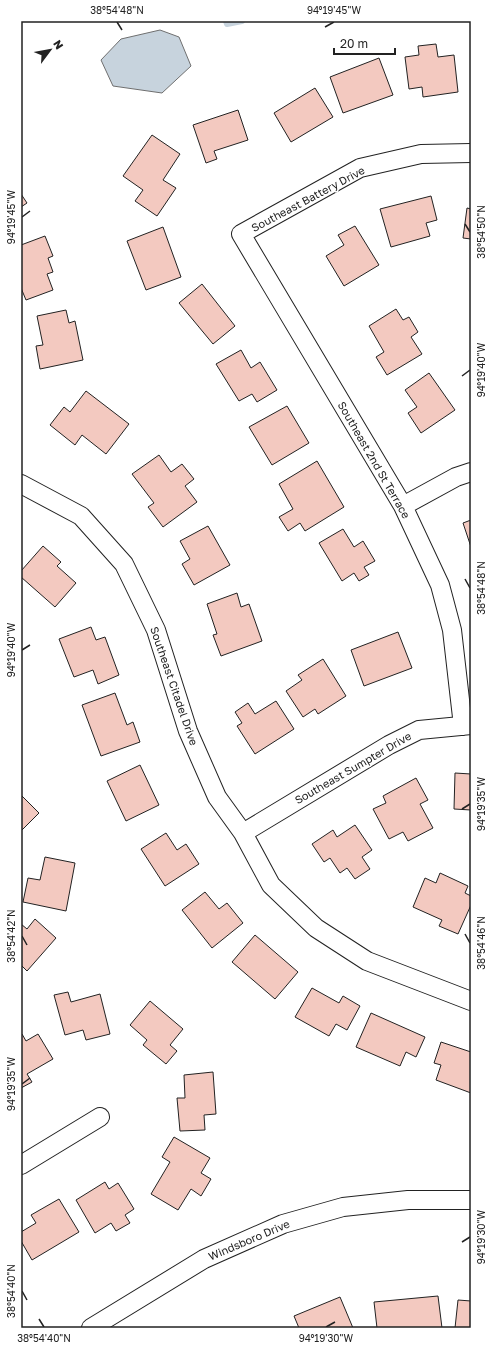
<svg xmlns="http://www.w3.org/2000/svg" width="492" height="1349" font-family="'Golos Text',sans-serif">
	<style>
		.water { fill: #c7d3dd; stroke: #6f6f6f }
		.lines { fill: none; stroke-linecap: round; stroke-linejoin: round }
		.stream { stroke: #c7d3dd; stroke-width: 6 }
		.building { fill: #f3c9c0; stroke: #222 }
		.street-casing { stroke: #222; stroke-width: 20 }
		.street { stroke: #fff; stroke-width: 18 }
		.ticks { fill: none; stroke: #222; stroke-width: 1.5 }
		.labels { text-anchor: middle; stroke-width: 3; stroke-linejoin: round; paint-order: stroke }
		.street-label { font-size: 11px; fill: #222; stroke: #fff }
		.neatline { fill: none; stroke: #222; stroke-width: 1.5 }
		.ticks-label { font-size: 10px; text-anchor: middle; fill: #222 }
	</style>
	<rect width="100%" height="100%" fill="#fff"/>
	<path class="water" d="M160 30 179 37 191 66 162 93 113 86 101 60 121 39Z"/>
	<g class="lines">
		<path class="stream" d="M226 21 227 24 242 21"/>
	</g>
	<path class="building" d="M436 44 438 57 454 55 458 92 423 97 422 87 409 89 405 57 419 55 418 46Z
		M379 58 393 95 343 113 330 77Z
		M315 88 333 117 291 142 274 113Z
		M238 110 248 140 214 151 217 159 206 163 193 125Z
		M152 135 180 154 163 180 176 188 157 216 135 201 143 190 123 176Z
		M21 194 27 203 21 207Z
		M431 196 437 220 426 223 430 236 391 247 380 209Z
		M467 208 471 209V239L463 238Z
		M355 226 379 265 344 286 326 256 344 245 338 235Z
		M163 227 181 277 146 290 127 241Z
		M45 236 53 256 48 258 53 272 47 274 53 290 26 300 21 288V245Z
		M202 284 235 326 213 344 179 303Z
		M396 309 403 320 409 317 418 332 411 337 422 354 387 375 376 357 384 352 369 326Z
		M66 310 69 323 75 321 83 360 40 369 36 346 43 345 37 316Z
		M241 350 251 368 260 362 277 390 257 402 252 394 239 401 216 364Z
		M429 373 455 410 421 433 408 413 417 407 405 390Z
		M86 391 129 424 106 454 82 435 75 445 50 425 64 407 70 412Z
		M287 406 309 443 272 465 249 427Z
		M159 455 171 472 182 464 194 479 185 486 197 502 163 527 148 507 154 503 132 474Z
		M317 461 344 507 305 531 300 523 288 531 279 517 293 509 279 484Z
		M471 520V547L463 523Z
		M208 526 230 565 194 585 182 564 190 559 180 541Z
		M343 529 354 547 363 541 375 561 364 567 369 575 359 581 354 573 342 581 319 543Z
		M43 546 61 562 57 566 76 583 55 607 21 577V571Z
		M237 593 241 607 249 604 262 641 221 656 213 635 217 634 207 604Z
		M91 627 96 640 105 637 119 675 98 684 93 670 74 677 59 639Z
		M398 632 412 668 364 686 351 650Z
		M323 659 346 696 318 714 315 709 303 717 286 691 302 680 298 675Z
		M115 693 127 725 133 722 140 742 101 756 82 705Z
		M276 701 294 729 255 754 237 726 242 723 235 712 248 703 255 714Z
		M140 765 159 805 126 821 107 781Z
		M455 773 471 774V810L454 809Z
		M416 778 428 800 420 804 433 828 408 841 403 832 389 839 373 809 386 803 383 796Z
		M21 795 39 813 21 831Z
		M355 825 372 850 362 857 370 869 355 879 347 868 340 873 330 858 324 862 312 844 333 830 337 837Z
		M166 833 177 850 186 844 199 864 165 886 141 849Z
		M45 857 75 863 66 911 23 902 28 878 40 880Z
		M440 873 468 886 465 893 471 896V905L458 934 439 926 442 920 413 907 425 878 436 883Z
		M205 892 219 909 227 903 243 923 212 948 182 910Z
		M35 919 56 938 27 971 21 965V924L27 929Z
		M255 935 298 972 275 999 232 962Z
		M312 988 339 1003 343 996 360 1006 347 1030 336 1024 329 1036 295 1017Z
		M68 992 71 1002 100 994 110 1034 86 1040 83 1030 65 1035 54 995Z
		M150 1001 183 1029 170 1045 177 1051 166 1064 143 1045 147 1040 130 1025Z
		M371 1013 425 1037 416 1057 406 1052 400 1066 356 1047Z
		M21 1034H22L26 1041 38 1034 53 1059 27 1074 32 1082 21 1088Z
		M441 1042 471 1052V1093L436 1080 441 1065 434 1063Z
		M213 1072 216 1114 204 1115 205 1130 180 1131 177 1098H185L184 1075Z
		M174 1137 210 1158 201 1173 211 1179 201 1196 191 1189 178 1210 151 1194 170 1162 162 1157Z
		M105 1182 109 1189 118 1183 134 1209 125 1215 130 1223 116 1231 111 1223 95 1233 76 1200Z
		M59 1199 79 1232 32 1260 21 1241V1232L36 1223 31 1215Z
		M438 1296 442 1328H377L374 1302Z
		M340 1297 353 1328H299L294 1316Z
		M458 1300 471 1301V1328H455Z"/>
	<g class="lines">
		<g class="street-casing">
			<path id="street" d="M21 484 81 516 124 564 156 630 188 731 217 797 243 833 271 885 316 928 367 961 471 1001
				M403 506 456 477 471 472
				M463 726 452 630 440 585 403 506 241 234 360 168 421 154 471 153
				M243 833 389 745 419 730 471 725
				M21 1165 100 1117
				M91 1328 204 1259 283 1224 343 1207 408 1200H471"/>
		</g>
		<use href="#street" class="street"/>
	</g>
	<path class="ticks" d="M117 22 122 30M325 27 334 22M22 217 30 211M465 224 470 232M462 376 470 370M465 579 470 588M22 650 30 645M462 809 470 804M465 934 470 943M22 936 27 945M22 1084 30 1078M462 1242 470 1237M22 1291 27 1300M39 1319 44 1327M326 1327 335 1322"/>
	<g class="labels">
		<g class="street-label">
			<text transform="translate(308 199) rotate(-28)" y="4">Southeast Battery Drive</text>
			<text transform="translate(374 460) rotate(60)" y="4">Southeast 2nd St Terrace</text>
			<text transform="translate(174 686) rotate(71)" y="4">Southeast Citadel Drive</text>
			<text transform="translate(353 768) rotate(-30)" y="4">Southeast Sumpter Drive</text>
			<text transform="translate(249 1240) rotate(-23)" y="4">Windsboro Drive</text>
		</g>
	</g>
	<rect width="492" height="1349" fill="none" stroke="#ffffff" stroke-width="44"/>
	<g transform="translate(50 50) rotate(58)" stroke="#ffffff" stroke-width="3" paint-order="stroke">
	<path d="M0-3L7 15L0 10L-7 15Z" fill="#222222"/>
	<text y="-6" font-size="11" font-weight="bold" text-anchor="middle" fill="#222222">N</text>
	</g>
	<path d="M334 48v6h61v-6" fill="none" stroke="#222222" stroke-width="2"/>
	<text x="340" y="48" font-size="12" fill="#222222" stroke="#ffffff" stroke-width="3" paint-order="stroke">20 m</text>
	<rect x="22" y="22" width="448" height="1305" class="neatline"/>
	<g class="ticks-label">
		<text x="117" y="14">38°54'48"N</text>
		<text x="334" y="14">94°19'45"W</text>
		<text transform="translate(11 217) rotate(-90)" y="4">94°19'45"W</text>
		<text transform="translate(481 232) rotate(-90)" y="4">38°54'50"N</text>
		<text transform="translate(481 370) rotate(-90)" y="4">94°19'40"W</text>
		<text transform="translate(481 588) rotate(-90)" y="4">38°54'48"N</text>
		<text transform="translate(11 650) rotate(-90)" y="4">94°19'40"W</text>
		<text transform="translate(481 804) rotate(-90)" y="4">94°19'35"W</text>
		<text transform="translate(11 936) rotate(-90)" y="4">38°54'42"N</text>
		<text transform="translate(481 943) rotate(-90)" y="4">38°54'46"N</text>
		<text transform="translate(11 1084) rotate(-90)" y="4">94°19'35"W</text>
		<text transform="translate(481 1237) rotate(-90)" y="4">94°19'30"W</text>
		<text transform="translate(11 1291) rotate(-90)" y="4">38°54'40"N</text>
		<text x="44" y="1342">38°54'40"N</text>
		<text x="326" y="1342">94°19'30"W</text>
	</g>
</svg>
